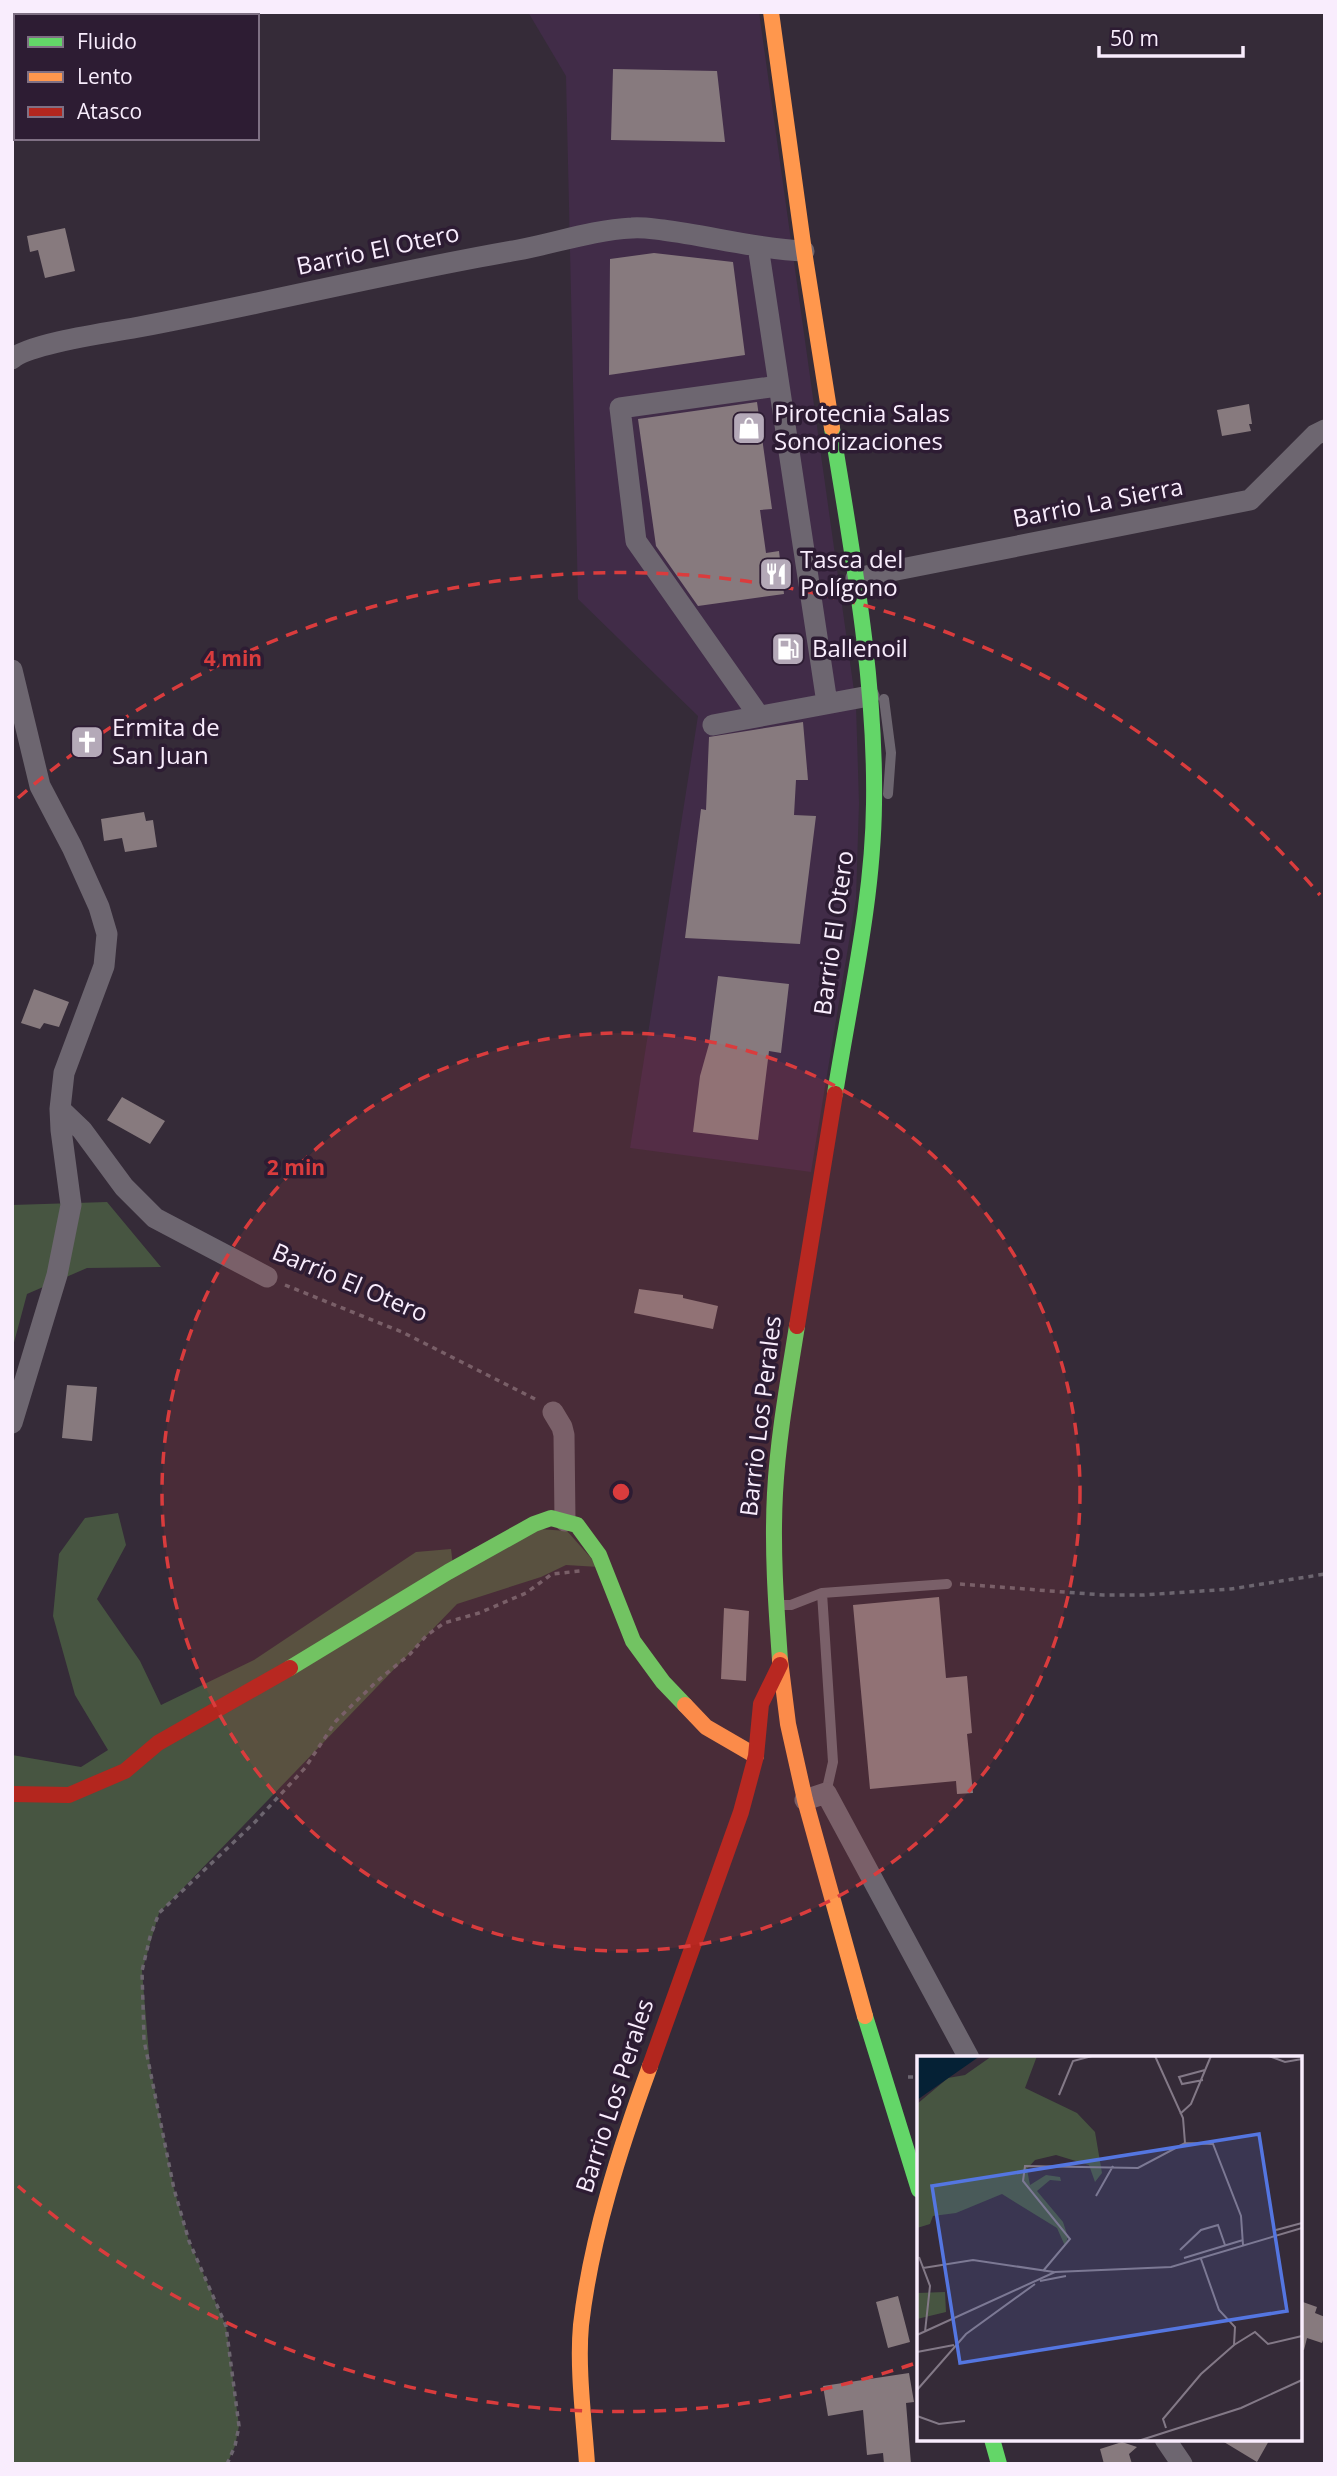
<svg xmlns="http://www.w3.org/2000/svg" width="1337" height="2476" font-family="'Open Sans',sans-serif">
	<style>
		.built { fill: #412c48 }
		.green { fill: #475541 }
		.building { fill: #877a7e }
		.lines { fill: none; stroke-linecap: round; stroke-linejoin: round }
		.path { stroke: #6c656f; stroke-width: 3.5; stroke-dasharray: 5 5; stroke-linecap: butt }
		.lane { stroke: #6d6670; stroke-width: 10 }
		.street { stroke: #6d6670; stroke-width: 21 }
		.fast { stroke: #63d668; stroke-width: 16 }
		.slow { stroke: #ff974d; stroke-width: 16 }
		.jam { stroke: #b3261e; stroke-width: 16 }
		.ring { fill: none; stroke: #da3c3d; stroke-width: 3.5; stroke-dasharray: 12 9 }
		.labels { text-anchor: middle; stroke-width: 7; stroke-linejoin: round; paint-order: stroke }
		.street-label { font-size: 24px; fill: #f9edfd; stroke: #2d1c33 }
		.poi-label { font-size: 24px; fill: #f9edfd; stroke: #2d1c33; text-anchor: start }
		.inset-road { fill: none; stroke: #837987; stroke-width: 2 }
		.view { fill: #5476e1; fill-opacity: 0.15; stroke: #5476e1; stroke-width: 3.5 }
		.inset-edge { fill: none; stroke: #f9edfd; stroke-width: 3.5 }
		.centre { fill: #da3c3d; stroke: #2d1c33; stroke-width: 3.5 }
		.ring-label { font-size: 21px; text-anchor: middle; font-weight: bold; fill: #da3c3d; stroke: #2d1c33; stroke-width: 7; stroke-linejoin: round; paint-order: stroke }
	</style>
	<rect width="100%" height="100%" fill="#352b38"/>
	<path class="built" d="M528 12H759L856 705 859 803 856 899 811 1172 630 1148 698 716 578 599 566 76Z"/>
	<path class="green" d="M107 1202 161 1267 87 1268 27 1294 12 1350V1205Z
		M118 1513 126 1545 97 1599 140 1661 161 1705 254 1660 416 1552 451 1549 454 1574 539 1529 567 1531 599 1567 566 1565 541 1577 457 1604 159 1913 142 1971 150 2067 174 2189 189 2241 226 2326 239 2426 235 2446 227 2464H12V1755L81 1767 108 1750 75 1695 53 1616 59 1554 85 1518Z"/>
	<path class="building" d="M613 69 717 71 725 142 611 140Z
		M65 228 75 271 45 278 38 250 30 252 27 236Z
		M654 253 733 262 745 355 609 375 610 259Z
		M757 402 772 509 760 510 766 553 779 551 784 594 698 606 656 546 638 419Z
		M1249 404 1252 424H1249L1251 431 1222 436 1217 410Z
		M803 722 808 780H796L794 815 816 816 800 944 685 938 701 809 706 810 709 737Z
		M78 732 98 735 96 752 76 749Z
		M144 812 146 821 153 820 157 847 125 852 122 838 104 841 101 819Z
		M718 976 789 984 781 1053 769 1051 758 1140 693 1132 700 1076 709 1044Z
		M34 989 69 1002 59 1027 44 1023 40 1029 21 1023Z
		M122 1097 165 1121 150 1144 107 1120Z
		M639 1289 683 1295V1298L718 1306 713 1329 634 1313Z
		M67 1385 97 1387 92 1441 62 1438Z
		M939 1597 946 1678 967 1676 972 1733 967 1734 973 1793 957 1794 956 1781 870 1789 853 1605Z
		M724 1608 749 1611 746 1681 721 1679Z
		M898 2296 910 2342 888 2348 876 2302Z
		M1300 2301 1317 2307 1315 2313 1325 2317V2334L1322 2343 1307 2338 1304 2350 1300 2349Z
		M909 2373 914 2402 906 2403 911 2464H884L883 2453 867 2455 863 2410 828 2416 823 2386Z
		M1219 2439H1270L1257 2462Z
		M1122 2442 1137 2447 1129 2454 1132 2464H1104L1100 2449Z"/>
	<g class="lines">
		<path class="path" d="M285 1285 402 1332 539 1401
			M960 1584 1103 1595H1143L1231 1589 1325 1574
			M908 2077H919
			M227 2464 235 2446 239 2426 226 2326 189 2241 174 2189 144 2040 142 1971 150 1937 159 1913 255 1822 305 1768 336 1721 376 1682 410 1654 426 1636 444 1623 479 1613 526 1593 552 1574 580 1571"/>
		<path class="lane" d="M884 699 891 753 888 794
			M822 1593 833 1762 826 1793
			M779 1605H791L822 1593 947 1584"/>
		<path class="street" d="M758 246 827 703
			M12 359C30 343 112 332 139 327 266 303 391 272 518 250 556 243 592 230 632 228 642 227 653 229 663 230 710 236 757 249 804 251
			M856 578 1250 500 1315 435 1325 430
			M12 670 40 786 72 847 99 907 107 934 104 966 64 1073 60 1109 61 1130 71 1205 57 1275 12 1423
			M759 716 636 541 620 408 778 386
			M713 725 869 696
			M60 1109 82 1130 124 1187 155 1218 267 1277
			M553 1412 562 1427 564 1435 565 1521
			M805 1800 826 1793 969 2058
			M1165 2439 1182 2464"/>
		<path class="fast" d="M832 428C852 552 876 678 874 804 873 901 850 998 835 1094
			M780 1660C776 1604 772 1549 775 1493 778 1437 788 1382 797 1326
			M290 1668 448 1572 534 1524 551 1518 577 1525 599 1555 633 1641 663 1682 685 1705
			M865 2016 919 2190
			M992 2439 999 2464"/>
		<path class="slow" d="M771 12 804 251 832 428
			M780 1660 788 1724 805 1800 865 2016
			M685 1705 706 1727 756 1756
			M587 2464C584 2420 577 2368 581 2325 591 2238 620 2148 650 2066"/>
		<path class="jam" d="M797 1326 835 1094
			M12 1794 69 1795 125 1771 158 1743 290 1668
			M650 2066 741 1812 756 1756 761 1704 780 1665"/>
	</g>
	<circle cx="621" cy="1492" r="459" fill="#da3c3d" fill-opacity=".12"/>
	<g class="ring">
		<circle cx="621" cy="1492" r="459"/>
		<path d="M913 2364A919 919 0 0 1 18 2186M18 798A919 919 0 0 1 1320 895"/>
	</g>
	<defs>
		<g id="shop-square" transform="scale(1.75)"><rect x="-9" y="-9" width="18" height="18" rx="4" fill="#b4a9b8" stroke="#2d1c33"/><path d="M-5-2.5h2.3a2.7 3.5 0 0 1 5.4 0H5L5.5 6h-11ZM-1.5-2.5h3a1.5 2.3 0 0 0-3 0Z" fill="#fff"/></g>
		<g id="restaurant-square" transform="scale(1.75)"><rect x="-9" y="-9" width="18" height="18" rx="4" fill="#b4a9b8" stroke="#2d1c33"/><path d="M-5-6h1v4h1v-4h1v4h1v-4h1v5L-1.5 .5V6h-2V.5L-5-1ZM5-6V6H3V1.5H1.5Q1.5-4 5-6Z" fill="#fff"/></g>
		<g id="fuel-square" transform="scale(1.75)"><rect x="-9" y="-9" width="18" height="18" rx="4" fill="#b4a9b8" stroke="#2d1c33"/><path d="M-5.5-6h7V0h2V4h1.3V-2.5L3-4.5l.8-.8L6-3V5H2.5V1h-1V6h-7ZM-4.2-4.7v3.2H.2V-4.7Z" fill="#fff"/></g>
		<g id="church-square" transform="scale(1.75)"><rect x="-9" y="-9" width="18" height="18" rx="4" fill="#b4a9b8" stroke="#2d1c33"/><path d="M-1.2-6h2.4v3.5h3.3v2.4h-3.3V6h-2.4V-.1h-3.3v-2.4h3.3Z" fill="#fff"/></g>
	</defs>
	<g fill-rule="evenodd">
		<use href="#shop-square" x="749" y="428"/>
		<use href="#restaurant-square" x="776" y="574"/>
		<use href="#fuel-square" x="788" y="649"/>
		<use href="#church-square" x="87" y="742"/>
	</g>
	<g class="labels">
		<g class="street-label">
			<text transform="translate(378 250) rotate(-12)" y="8">Barrio El Otero</text>
			<text transform="translate(1098 503) rotate(-11)" y="8">Barrio La Sierra</text>
			<text transform="translate(834 933) rotate(-82)" y="8">Barrio El Otero</text>
			<text transform="translate(350 1283) rotate(23)" y="8">Barrio El Otero</text>
			<text transform="translate(761 1416) rotate(-83)" y="8">Barrio Los Perales</text>
			<text transform="translate(615 2096) rotate(-72)" y="8">Barrio Los Perales</text>
		</g>
		<g class="poi-label">
			<text x="774" y="422">Pirotecnia Salas<tspan x="774" dy="28">Sonorizaciones</tspan></text>
			<text x="800" y="568">Tasca del<tspan x="800" dy="28">Polígono</tspan></text>
			<text x="812" y="657">Ballenoil</text>
			<text x="112" y="736">Ermita de<tspan x="112" dy="28">San Juan</tspan></text>
		</g>
	</g>
	<g transform="translate(917 2056)">
		<rect width="385" height="385" fill="#352b38"/>
		<path d="M75 0H120L108 32 160 57 178 76 185 117 178 126 172 109 139 99 118 104 110 113 113 129 129 119 143 121 144 125 133 124 120 135 146 166 151 181 148 190 140 172 85 138 39 157 16 160 13 168 0 172V48L31 22 48 19ZM28 236 29 256 0 263V237Z" fill="#475541"/>
		<path d="M0 0H63L0 44Z" fill="#052135"/>
		<path class="inset-road" d="M238 0 266 62 268 87M352 0 368 6 385 3M286 24 265 28 262 21 288 14M142 39 156 5 175 0M263 58 274 48 294 0M179 140 196 110M359 174 385 167M263 194 284 174 301 169 308 189M2 201 13 230 8 276M267 202 326 184M6 212 56 204 137 216M126 215 153 183 106 125 108 110 221 112 268 87 296 88 324 160 326 189M123 225 149 220M0 279 138 216 254 211 385 172M317 289 338 276 351 288 385 280M0 296 37 289M0 334 49 278 118 228M0 360 22 368 48 365M249 372 246 363 284 318 317 289 318 271 302 254 284 203M221 385 324 352 385 324"/>
		<path class="view" d="M342 78 370 255 43 307 15 130Z"/>
		<rect width="385" height="385" class="inset-edge"/>
	</g>
	<circle cx="621" cy="1492" r="10" class="centre"/>
	<g class="ring-label">
		<text x="233" y="666">4 min</text>
		<text x="296" y="1175">2 min</text>
	</g>
	<rect width="1337" height="2476" fill="none" stroke="#f9edfd" stroke-width="28"/>
	<rect x="14" y="14" width="245" height="126" fill="#2d1c33" stroke="#7f7084" stroke-width="2"/>
	<rect x="28" y="37" width="35" height="10" fill="#63d668" stroke="#7f7084" stroke-width="2"/>
	<text x="77" y="49" font-size="21" fill="#f9edfd">Fluido</text>
	<rect x="28" y="72" width="35" height="10" fill="#ff974d" stroke="#7f7084" stroke-width="2"/>
	<text x="77" y="84" font-size="21" fill="#f9edfd">Lento</text>
	<rect x="28" y="107" width="35" height="10" fill="#b3261e" stroke="#7f7084" stroke-width="2"/>
	<text x="77" y="119" font-size="21" fill="#f9edfd">Atasco</text>
	<path d="M1099 46v10h144v-10" fill="none" stroke="#f9edfd" stroke-width="3.5"/>
	<text x="1110" y="46" font-size="21" fill="#f9edfd" stroke="#2d1c33" stroke-width="5" paint-order="stroke">50 m</text>
</svg>
